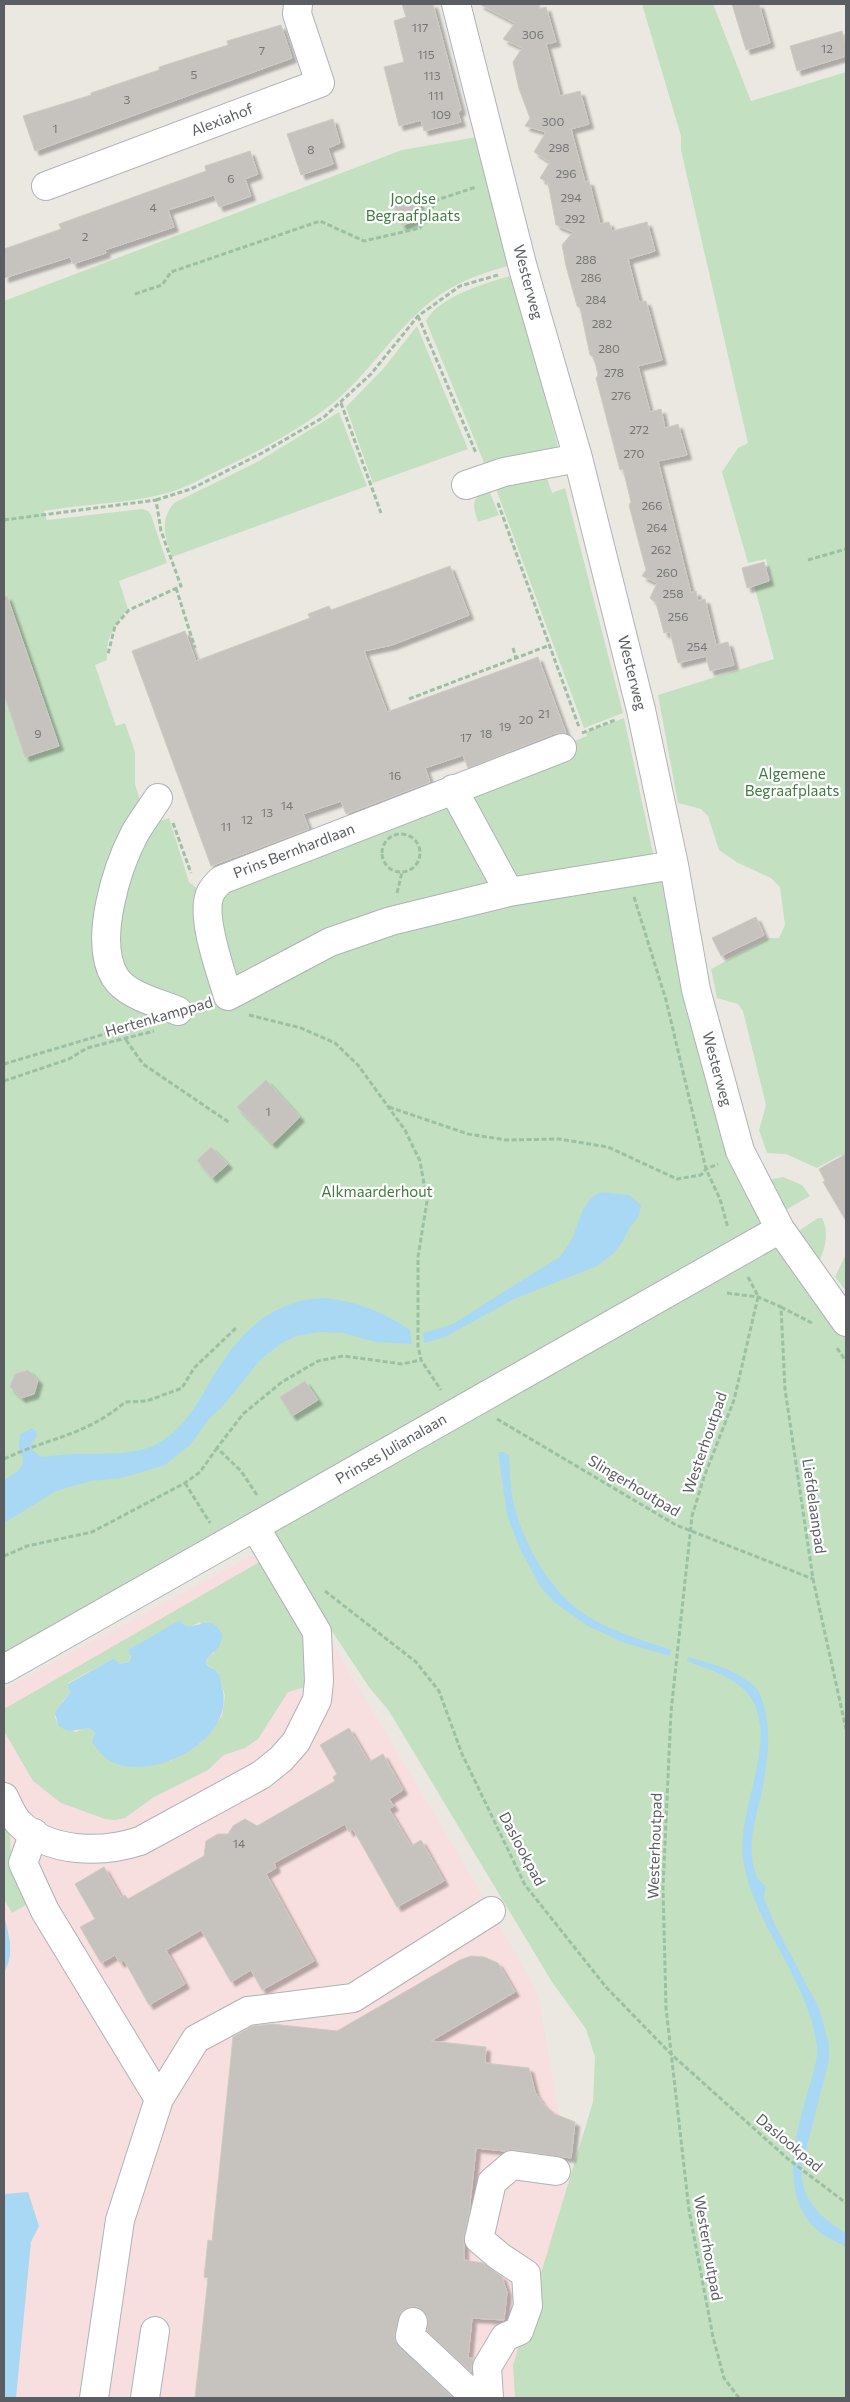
<svg xmlns="http://www.w3.org/2000/svg" width="850" height="2402" font-family="Commissioner,sans-serif">
	<style>
		.medical { fill: #f7dfdf }
		.green { fill: #c3e0c1; fill-rule: evenodd }
		.water { fill: #a9d8f4 }
		.building { fill: #c6c3be; stroke: #cfcac1; filter: url(#shadow) }
		.lines { fill: none; stroke-linecap: round; stroke-linejoin: round }
		.minor-casing { stroke: #afb2b6; stroke-width: 30 }
		.path { stroke: #9bc0a3; stroke-width: 3; stroke-dasharray: 5 2.5; stroke-linecap: butt }
		.minor { stroke: #fff; stroke-width: 28 }
		.labels { text-anchor: middle; stroke-width: 4.5; stroke-linejoin: round; paint-order: stroke }
		.number-label { font-size: 12px; fill: #757678 }
		.street-label { font-size: 15px; fill: #5a5d61; stroke: #fff }
		.park-label { font-size: 15px; fill: #3f7c3e; stroke: #fff }
	</style>
	<defs>
		<filter id="shadow"><feDropShadow dx="4.5" dy="4.5" stdDeviation="1" flood-color="#0004"/></filter>
	</defs>
	<rect width="100%" height="100%" fill="#ebe8e2"/>
	<path class="medical" d="M273 1544 448 1837 531 1980 539 1999 608 2398H4V1689Z"/>
	<path class="green" d="M642 4H713L751 101 846 72V1163L841 1155 817 1168 786 1154 767 1153 759 1130 766 1105 743 1011 738 1004 717 998 711 969 769 938H779L785 925 780 887 771 878 738 863 719 850 708 816 701 809 678 803 658 695 774 659 754 585 771 580 766 559 748 563 722 472 738 448 748 443 681 150V136Z
		M477 137 511 265C491 271 470 277 451 288 399 317 372 376 324 410 290 435 253 454 215 472 199 480 181 490 163 494 124 504 83 504 44 511L47 520 142 509 148 511 151 515 167 563 119 581 128 609C114 624 105 639 107 660L95 665 116 726 125 723 135 752V784L148 825 169 818 189 882 200 891 587 736 586 732 624 718 653 853 646 879 660 880 664 883 772 1236 846 1337V2398H515L513 2365 593 2102 595 2057 586 2029 552 1982 389 1711 369 1687 255 1515 130 1586 4 1652V301L402 150Z
		M514 275 559 451 485 465 426 321C439 296 489 282 514 275Z
		M417 326 468 449 373 483 346 407 383 369Z
		M339 412 367 486 172 557C165 536 159 521 174 503L259 461Z
		M547 478 552 493 565 488 623 713 584 728 495 486C512 478 530 485 547 478Z
		M488 488 499 515 478 522C472 503 471 500 488 488Z
		M783 1177 802 1185 810 1196 784 1211 767 1180Z
		M818 1218H822C829 1231 826 1248 819 1261L797 1232Z
		M846 1254V1291L835 1277Z
		M261 1561 303 1633 308 1648 312 1685 288 1692 258 1739 245 1748 224 1755 208 1770 154 1797 125 1818 115 1820 105 1819 61 1803 33 1781 4 1731V1709ZM180 1620 184 1625 190 1627 200 1622 214 1653 209 1656 206 1664 218 1672 225 1696 222 1716 201 1743 170 1761 94 1738 95 1733 91 1729 83 1728 76 1732 58 1725 55 1717 63 1701 70 1693 68 1683 114 1658 119 1664 129 1662 131 1654Z
		M4 1816 10 1833 11 1871 27 1904 12 1913 4 1899Z"/>
	<path class="water" d="M601 1192 629 1195 641 1205 639 1216 630 1227 623 1241 614 1253 597 1266 514 1299 445 1337 424 1343 423 1332H428L453 1324 561 1256C564 1250 569 1245 572 1239 580 1221 582 1200 601 1192Z
		M325 1298C359 1302 383 1312 410 1330L412 1344 377 1342 343 1333 319 1332 296 1336 280 1344 260 1360 223 1406 208 1420 191 1444 165 1465 122 1478 91 1481 56 1491 4 1523V1480C41 1460 11 1456 21 1434L32 1428 36 1431 37 1435 31 1445 33 1451 42 1457C53 1456 65 1454 76 1454 101 1453 131 1456 155 1445 182 1431 196 1406 211 1380 238 1335 269 1300 325 1298Z
		M498 1452H503L509 1455C510 1474 510 1494 516 1512 528 1552 553 1595 589 1617 615 1633 643 1640 671 1650L670 1656 622 1642 588 1626 555 1603 540 1586 521 1551 507 1515Z
		M180 1620C192 1638 210 1607 222 1635 222 1652 208 1651 206 1664 209 1668 216 1669 218 1673 220 1676 221 1683 222 1687 237 1740 152 1783 110 1761 103 1758 97 1748 92 1742L95 1733 91 1729C78 1726 71 1737 58 1725L55 1712 70 1693 68 1684 114 1658 119 1664 129 1662 131 1656 128 1650Z
		M688 1657C710 1663 737 1670 754 1686 759 1690 762 1699 764 1706 772 1735 767 1767 761 1796 755 1820 746 1850 756 1874 757 1879 762 1883 766 1886L764 1898 775 1925 819 2008 829 2044V2060L802 2166C799 2199 820 2217 846 2233V2247C837 2242 825 2237 817 2230 779 2196 795 2137 807 2094 811 2080 818 2062 817 2047 809 1981 757 1930 744 1865 734 1815 775 1752 755 1705 744 1680 711 1670 687 1661Z
		M4 1916C9 1935 15 1954 4 1973Z
		M28 2192 39 2226 31 2242 16 2398H4V2194Z"/>
	<path class="building" d="M402 4H433L461 110 458 113 461 122 424 131 421 120 399 126 384 67 404 62 394 21 406 17Z
		M479 4H539L540 9 546 7 556 42 546 44 560 96 580 91 589 124 571 129 585 182 589 181 600 224 609 222 612 231 647 222 655 251 628 259 639 302 646 301 662 360 638 366 650 412 661 409 665 428 678 424 687 455 658 461 691 593 696 591 698 601 705 599 716 645 728 642 734 665 710 671 706 656 678 663 670 632 664 633 656 603 650 598 657 583 642 576 646 570 629 505 631 502 623 469 620 470 596 378 598 375 596 366 593 357 590 355 580 308 577 306 566 266 562 245 573 232 556 225 548 183 540 178 550 162 534 152 546 132 525 126 530 118 519 89 513 62 522 48 503 39 515 23Z
		M732 4H759L770 43 746 50Z
		M281 25 292 58 35 151 23 116 91 95V93L159 70V67L228 45 227 41Z
		M842 31 846 45V56L797 71 790 46Z
		M333 119 340 143 328 148 333 164 301 175 287 134Z
		M250 151 258 174 245 179 251 196 219 207 214 195 168 210 174 227 105 250 106 253 73 264 70 257 4 278V249L61 229 59 224 206 171 205 166Z
		M415 195 424 216 402 226 393 204Z
		M764 562 769 581 747 588 742 568Z
		M450 566 469 615 392 645 364 651 387 712 538 657 566 733H556L468 768 463 755 425 768 430 782 346 814 341 801 303 814 309 829 211 866 132 651 185 631 196 661 310 618 308 614 329 606 331 610Z
		M7 596 59 746 25 757 4 694V597Z
		M756 917 764 935 721 956 712 938Z
		M266 1080 300 1117 272 1144 237 1107Z
		M211 1147 228 1164 212 1178 197 1160Z
		M846 1154V1221L823 1182 825 1181 819 1169Z
		M28 1370 38 1380 34 1394 21 1398 10 1387 15 1374Z
		M305 1381 318 1400 292 1416 280 1397Z
		M349 1728 369 1762 383 1754 403 1790 389 1799 394 1806 389 1809 411 1846 421 1840 444 1881 397 1907 353 1829 349 1832 345 1824 274 1863 276 1868 266 1874 314 1961 262 1990 251 1970 231 1982 201 1930 166 1950 185 1984 149 2005 124 1960 120 1963 115 1955 101 1963 80 1927 95 1919 75 1884 104 1867 121 1897 125 1895 128 1899 204 1856 206 1841 218 1834H228L233 1826 238 1823 245 1819 257 1826 335 1781 333 1777 337 1774 320 1745Z
		M471 1956 484 1957 498 1963 515 1992 431 2041 486 2047 485 2063 529 2068 535 2092 543 2104 555 2114 575 2122 571 2158 514 2150 505 2151 476 2148 469 2213 464 2236V2260L483 2263 502 2277 507 2292 504 2320 472 2318 468 2358H473L471 2372 427 2331 428 2318 423 2310 417 2307H409L401 2312 395 2333V2341L453 2398H195L208 2278 204 2277 208 2240 212 2241 233 2037 253 2026 272 2024 337 2031 460 1960Z"/>
	<g class="lines">
		<g class="minor-casing">
			<path id="minor" d="M456 4 523 268 578 458 641 710 674 865 696 990 740 1151 780 1229 846 1322
				M46 186 320 83 297 14 298 4
				M466 485 504 472 578 458
				M562 748 221 880C217 884 213 888 211 892 199 914 221 972 228 996L330 942 391 921 509 892 674 865
				M453 789 509 892
				M158 798C151 809 142 821 135 833 117 867 93 941 115 977 127 996 159 1003 178 1011
				M4 1669 780 1229
				M4 1797C8 1805 13 1817 19 1823 50 1854 103 1853 140 1841L261 1775 281 1759 296 1742 317 1700 319 1681 317 1632 255 1527
				M34 1833 23 1863 45 1911 159 2099 120 2220 94 2398
				M159 2099 196 2039 248 2011 353 1998 491 1911
				M413 2322 410 2336 476 2398
				M145 2398 155 2331
				M489 2398 487 2367 505 2337 519 2331 528 2306 526 2274 499 2256 479 2239 492 2182 512 2165 556 2171"/>
		</g>
		<path class="path" d="M135 294 162 285 171 272 320 221 364 241 420 228 437 200 476 187
			M418 316 476 453
			M341 403 381 513
			M156 500 191 489 262 453 324 417 371 374 418 316 460 286 498 275
			M498 503 579 727
			M4 520 156 500 161 531 181 586 129 610 115 626 108 654
			M808 560 846 549
			M176 588 195 648
			M513 648 516 658
			M409 699 550 645
			M582 733 615 720
			M173 823 191 873
			M382 853a19 19 0 1 1 38 0a19 19 0 1 1-38 0Z
			M397 893 402 872
			M634 897 666 1000 706 1169 720 1199 728 1228
			M249 1015 301 1028 335 1043 358 1065 405 1130 420 1161 427 1201 418 1257V1346L421 1360 441 1390
			M126 1040 143 1064 230 1123
			M4 1064 135 1025
			M4 1081 69 1059 87 1048 154 1031
			M389 1107 468 1134 506 1140 559 1139 608 1147 677 1179 701 1175 706 1169 718 1164
			M748 1277 758 1296
			M727 1293 758 1297 781 1307 785 1389 813 1579 846 1729
			M781 1307 812 1323
			M837 1348 846 1361
			M497 1419 676 1525 813 1579
			M4 1459C47 1438 86 1436 125 1402L147 1401 182 1388 194 1368 236 1328
			M185 1483 210 1523
			M257 1495 241 1471 217 1448 243 1414 282 1382 318 1361 343 1356 402 1364 421 1360
			M4 1556 27 1546 92 1532 185 1483 200 1472 217 1448
			M325 1591 416 1662 439 1691 462 1754 525 1885 606 1987 671 2054 788 2159 846 2203
			M739 2398 724 2378 713 2337 689 2210 666 2008 663 1887 671 1712 692 1516 704 1477 734 1400 758 1297"/>
		<use href="#minor" class="minor"/>
	</g>
	<g class="labels">
		<g class="number-label">
			<text x="420" y="32">117</text>
			<text x="533" y="39">306</text>
			<text x="827" y="53">12</text>
			<text x="262" y="55">7</text>
			<text x="426" y="59">115</text>
			<text x="194" y="79">5</text>
			<text x="432" y="80">113</text>
			<text x="436" y="100">111</text>
			<text x="127" y="104">3</text>
			<text x="441" y="119">109</text>
			<text x="553" y="126">300</text>
			<text x="55" y="133">1</text>
			<text x="559" y="152">298</text>
			<text x="311" y="154">8</text>
			<text x="566" y="178">296</text>
			<text x="231" y="183">6</text>
			<text x="571" y="202">294</text>
			<text x="153" y="212">4</text>
			<text x="575" y="223">292</text>
			<text x="85" y="241">2</text>
			<text x="586" y="264">288</text>
			<text x="591" y="282">286</text>
			<text x="596" y="304">284</text>
			<text x="602" y="328">282</text>
			<text x="609" y="353">280</text>
			<text x="614" y="377">278</text>
			<text x="621" y="400">276</text>
			<text x="639" y="434">272</text>
			<text x="634" y="458">270</text>
			<text x="652" y="510">266</text>
			<text x="657" y="532">264</text>
			<text x="661" y="554">262</text>
			<text x="667" y="577">260</text>
			<text x="673" y="598">258</text>
			<text x="678" y="621">256</text>
			<text x="697" y="651">254</text>
			<text x="544" y="718">21</text>
			<text x="526" y="724">20</text>
			<text x="505" y="731">19</text>
			<text x="38" y="738">9</text>
			<text x="486" y="738">18</text>
			<text x="466" y="742">17</text>
			<text x="395" y="780">16</text>
			<text x="287" y="810">14</text>
			<text x="267" y="817">13</text>
			<text x="247" y="824">12</text>
			<text x="226" y="831">11</text>
			<text x="268" y="1116">1</text>
			<text x="239" y="1848">14</text>
		</g>
		<g class="street-label">
			<text transform="translate(222 120) rotate(-21)" y="5">Alexiahof</text>
			<text transform="translate(528 282) rotate(75)" y="5">Westerweg</text>
			<text transform="translate(632 673) rotate(76)" y="5">Westerweg</text>
			<text transform="translate(294 851) rotate(-21)" y="5">Prins Bernhardlaan</text>
			<text transform="translate(159 1017) rotate(-16)" y="5">Hertenkamppad</text>
			<text transform="translate(717 1069) rotate(75)" y="5">Westerweg</text>
			<text transform="translate(705 1443) rotate(-71)" y="5">Westerhoutpad</text>
			<text transform="translate(391 1449) rotate(-30)" y="5">Prinses Julianalaan</text>
			<text transform="translate(634 1486) rotate(31)" y="5">Slingerhoutpad</text>
			<text transform="translate(814 1506) rotate(82)" y="5">Liefdelaanpad</text>
			<text transform="translate(655 1846) rotate(-88)" y="5">Westerhoutpad</text>
			<text transform="translate(522 1849) rotate(62)" y="5">Daslookpad</text>
			<text transform="translate(789 2143) rotate(40)" y="5">Daslookpad</text>
			<text transform="translate(708 2248) rotate(80)" y="5">Westerhoutpad</text>
		</g>
		<g class="park-label">
			<text x="413" y="204">Joodse<tspan x="413" dy="17">Begraafplaats</tspan></text>
			<text x="792" y="779">Algemene<tspan x="792" dy="17">Begraafplaats</tspan></text>
			<text x="377" y="1197">Alkmaarderhout</text>
		</g>
	</g>
	<rect width="850" height="2402" fill="none" stroke="#5a5d61" stroke-width="10"/>
</svg>
